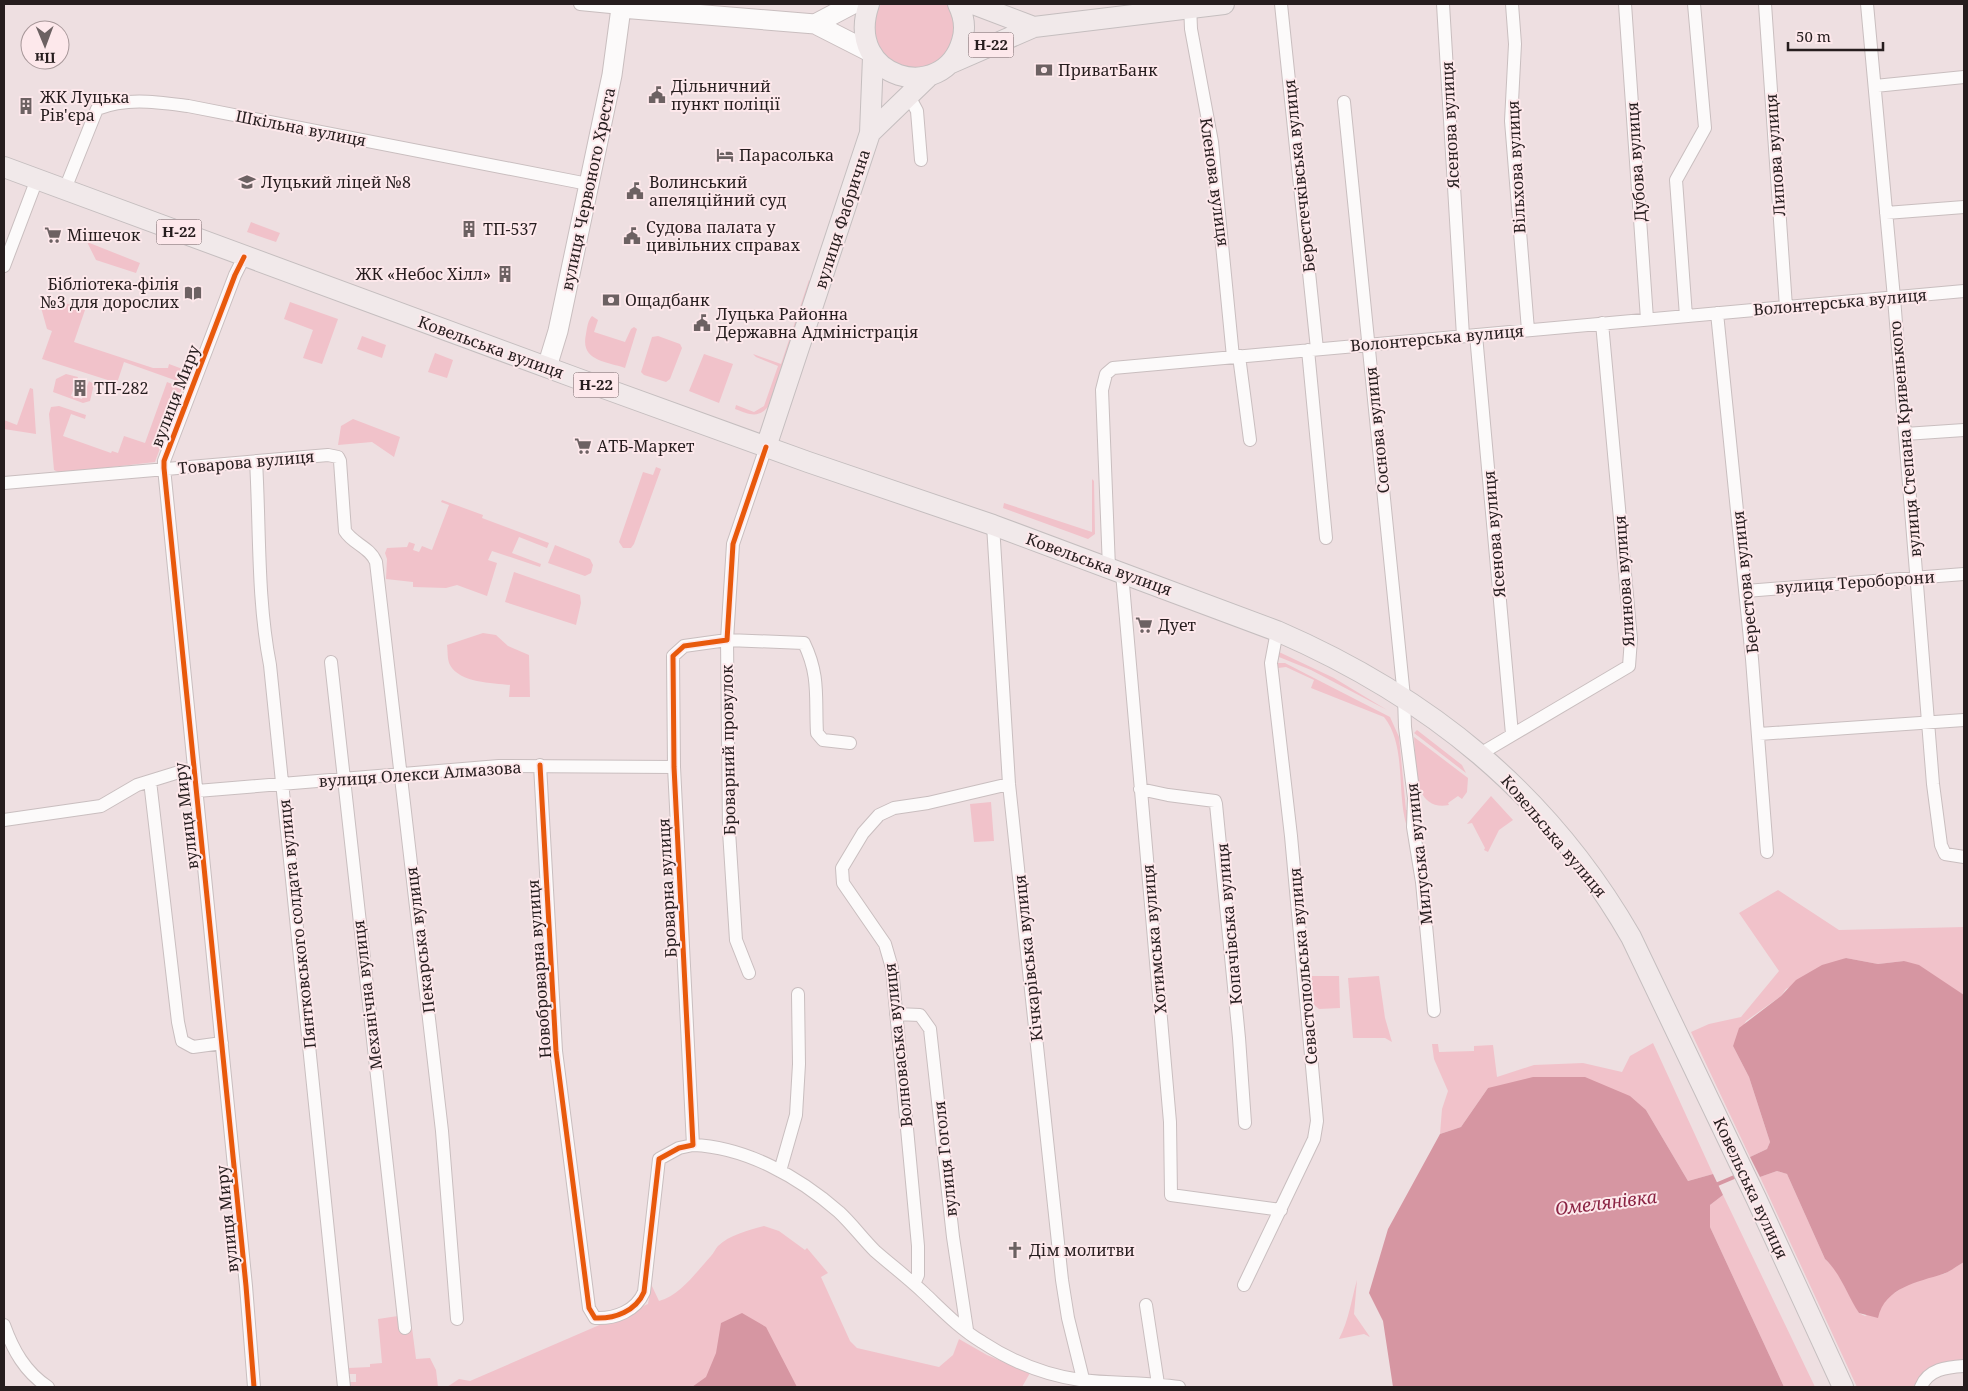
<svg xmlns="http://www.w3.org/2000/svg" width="1968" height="1391" font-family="'Noto Serif',serif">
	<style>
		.green { fill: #f1c2ca }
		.water { fill: #d696a2 }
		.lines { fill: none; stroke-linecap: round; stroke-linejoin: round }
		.stream { stroke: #d696a2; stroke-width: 4 }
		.minor-casing { stroke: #c9bebf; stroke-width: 14 }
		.secondary-casing { stroke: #c9bebf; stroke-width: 21 }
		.primary-casing { stroke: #c5bebf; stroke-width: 22 }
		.minor { stroke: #fcfafa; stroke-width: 12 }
		.secondary { stroke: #fcfafa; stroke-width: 19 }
		.primary { stroke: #f1e9ea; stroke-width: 20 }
		.cycleway-casing { stroke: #fde8eb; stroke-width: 8 }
		.cycleway { stroke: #e8590c; stroke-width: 5 }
		.labels { text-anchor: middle; stroke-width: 4; stroke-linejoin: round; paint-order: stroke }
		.shield { fill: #fde8eb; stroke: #665a5c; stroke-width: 1 }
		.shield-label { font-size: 15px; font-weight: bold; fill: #261d1e }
		.poi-label { font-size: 16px; fill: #261d1e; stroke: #fde8eb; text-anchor: start }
		.street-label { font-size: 16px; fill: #261d1e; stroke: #fde8eb }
		.water-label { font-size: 18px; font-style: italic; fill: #8a2343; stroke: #fde8eb }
	</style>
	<rect width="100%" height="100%" fill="#eedfe1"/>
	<path class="green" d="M881 4H948C980 61 893 96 877 40 873 26 873 17 881 4Z
		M251 222 280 233 276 242 247 232Z
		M87 242 140 263 136 273 96 260Z
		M809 280 811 282 768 407C757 419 749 414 735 409L736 405 754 412 764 406 778 366 756 357 753 354 781 364Z
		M43 295 85 310 74 342 153 368H168L169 364 188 371 183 383 124 362 117 383 42 359 52 331 47 329 40 304Z
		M290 302 338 319 322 364 303 358 313 330 284 319Z
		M592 316 598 320 594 332 625 342 631 329 634 327 637 329 625 368C605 361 580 361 586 334 587 328 588 320 592 316Z
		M362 336 386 345 382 358 357 349Z
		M658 336 680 344 682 348 670 379 666 382 644 375 641 372 652 337Z
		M435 353 453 360 447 378 428 372Z
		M704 354 733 364 719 403 689 391Z
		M66 374 78 377 71 396 82 399 89 381 94 384 90 401 83 403 53 392 56 379Z
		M167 382 182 388 155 462 60 473 54 470 49 414 51 407 59 406 86 415 85 419 71 414 63 436 111 453 112 451 118 453 124 436 145 443Z
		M30 388 33 389 36 434 4 429V420L17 425Z
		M353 419 400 437 394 457 372 442 338 445 341 426Z
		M656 467 661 469 634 544 631 548H623L619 542 643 472 653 475Z
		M1092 479 1094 481 1095 534 1088 539 1003 508 1004 503 1092 532Z
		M442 500 483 515 482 518 549 543 547 548 519 537 512 553 541 564 540 567 492 551 488 560 497 563 487 596 457 585 446 588 413 587V582L386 579 387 559 385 553 387 548 407 547 409 542 415 544 413 550 419 552 422 546 432 550 449 505 441 502Z
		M555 545 590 559 593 565 591 573 585 576 548 563Z
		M514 572 580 595 581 603 576 625 505 602Z
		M483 633 496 635 508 646 529 655 530 697H509L510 685C492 683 460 683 450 665 447 659 448 652 447 645Z
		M1279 652 1334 678 1387 710 1311 670 1279 657Z
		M1278 663H1285L1314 678 1390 717 1399 737 1406 810H1409L1407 827C1396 793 1407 746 1384 717L1311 688 1314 680 1286 667 1278 668 1277 674Z
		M1417 730 1462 765 1466 773 1414 733Z
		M1414 737 1468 778 1467 792 1462 799 1458 796 1448 803 1449 805C1411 812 1416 761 1414 737Z
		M1491 796 1513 820 1499 830 1488 852 1484 850 1485 848 1472 823 1467 824Z
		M991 802 994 841 974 842 970 804Z
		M1778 890 1839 930 1964 927V995L1904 961 1878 964 1846 958 1786 989 1781 996 1746 1021 1733 1046 1749 1077 1770 1142 1767 1149 1750 1157 1691 1032 1709 1024 1741 1017 1779 971 1739 913Z
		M1307 963H1310L1311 976H1339L1340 1008 1319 1009 1313 1004Z
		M1379 976 1385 1018 1392 1042 1385 1038H1353L1348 978Z
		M1653 1043 1713 1174 1688 1181 1646 1110 1488 1088 1461 1127 1440 1134 1442 1109 1448 1091 1434 1059 1432 1044H1438L1439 1052 1474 1051V1046L1493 1045 1497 1077 1534 1065 1583 1063 1622 1072 1630 1056Z
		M1777 1171 1787 1174 1825 1259 1835 1269 1859 1313 1865 1316 1880 1308 1888 1297 1905 1286 1928 1277 1944 1274 1964 1262V1364L1924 1372 1913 1387H1857L1760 1177Z
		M1723 1195 1815 1387H1784L1710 1227V1205Z
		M764 1226 779 1231 805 1250 807 1248 828 1273 821 1277 850 1341 857 1348 939 1367 953 1355 959 1339 987 1355 1030 1373 1022 1387H447L459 1379 470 1381 648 1304 651 1284 659 1301C681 1295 697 1271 711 1256 714 1253 715 1249 718 1246 729 1235 749 1230 764 1226Z
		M1357 1280 1354 1314 1370 1337 1364 1334 1339 1339C1349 1320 1351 1301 1357 1280Z
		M398 1316 401 1329 412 1328 416 1359 430 1358 436 1370 438 1387H350L349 1382H356V1374H349L348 1368 370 1367V1364L382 1363 378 1319Z"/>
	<path class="water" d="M1846 958 1878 964 1904 961 1919 965 1964 995V1262C1957 1266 1951 1271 1943 1274 1918 1282 1885 1287 1878 1318L1859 1313C1847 1295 1841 1274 1825 1259L1787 1174 1777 1171 1760 1177 1750 1157 1767 1149 1770 1142 1749 1077 1733 1046 1739 1028 1781 996 1796 980 1822 965Z
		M1533 1077H1585L1630 1096 1646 1110 1688 1181 1713 1174 1723 1195 1710 1205V1227L1784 1387H1393L1383 1321 1369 1293 1388 1229 1440 1134 1461 1127 1488 1088Z
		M742 1313 766 1327 797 1387H692L706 1377 716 1353 721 1323Z"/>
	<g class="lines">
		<path class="stream" d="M1713 1186 1739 1175"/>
		<g class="minor-casing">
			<path id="minor" d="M580 4 621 8
				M1190 4 1191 29 1212 142 1233 357
				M1281 4 1317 349
				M1443 4 1463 336
				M1512 4 1515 44 1511 121 1528 330
				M1625 4 1647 319
				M1765 4 1786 307
				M1867 4 1894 298 1933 784 1941 845 1945 854 1964 857
				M1875 86 1964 77
				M909 96 917 111 921 160
				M1344 102 1404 697 1405 727 1414 798 1413 827 1422 882 1434 1011
				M65 189 97 109C127 97 157 102 188 106L588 184
				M1886 213 1964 207
				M244 257 235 275 164 461V468L246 1286 254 1387
				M4 266 37 179
				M1717 313 1752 659 1767 852
				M1686 316 1676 180 1705 128 1694 4
				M1476 335 1512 734
				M1308 350 1326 538
				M1239 356 1250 440
				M1905 434 1964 430
				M256 461C260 529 257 598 270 665L344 1387
				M4 483 328 455 338 457 340 461 345 531C353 544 370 547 376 562L442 1131 457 1319
				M993 525 1009 784 1062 1280 1068 1318 1085 1387
				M1109 568 1102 390 1106 374 1113 368 1964 291
				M1122 573 1170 1122 1171 1195 1281 1210
				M1746 591 1964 574
				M331 662 405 1328
				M1759 734 1964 720
				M1480 754 1629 666 1631 639 1602 323
				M540 765 556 1051 589 1308 595 1318C615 1319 636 1311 644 1292L659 1159 679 1148 693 1145 674 767 673 656 684 646 727 640 733 544 766 447
				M150 781 178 1022 182 1041 193 1047 222 1043
				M1140 789 1168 795 1215 801 1216 804 1239 1038 1245 1123
				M197 791 499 766 674 767
				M4 820 101 806 137 785 192 768
				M749 973 736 940 729 831 727 640 804 643C820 676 815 698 817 733L823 740 850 743
				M896 1014 920 1015 930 1029 953 1237 967 1330
				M693 1145C746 1147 799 1177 839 1212 852 1224 862 1238 875 1251 891 1265 908 1278 924 1293 942 1310 960 1329 982 1342 1011 1361 1045 1375 1080 1380 1113 1384 1146 1382 1179 1387
				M780 1171 796 1115 799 1064 798 994
				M914 1284 918 1275V1246L892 968 885 944 843 883 842 868 863 833 879 815 894 808 928 803 1009 784
				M1244 1285 1314 1139 1317 1121 1291 836 1271 663 1277 631
				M1146 1305 1158 1384
				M4 1325C13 1350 25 1372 48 1387
				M1921 1387C1928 1369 1947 1367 1964 1366"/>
		</g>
		<g class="secondary-casing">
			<path id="secondary" d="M815 24 853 4
				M547 367 558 331 612 75 621 8 815 24 870 52"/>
		</g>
		<g class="primary-casing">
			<path id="primary" d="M869 4C843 80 944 105 962 41 966 28 964 16 958 4
				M973 4 1034 27
				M949 64 1034 27 1224 4
				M870 133 929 76
				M4 167 576 378 808 462 993 525 1277 631C1429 697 1548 793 1631 937L1756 1198 1843 1387
				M766 447 870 133 873 57"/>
		</g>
		<use href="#minor" class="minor"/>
		<use href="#secondary" class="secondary"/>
		<use href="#primary" class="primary"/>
		<g class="cycleway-casing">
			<path id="cycleway" d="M244 257 235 275 164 461V468L246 1286 254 1387
				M540 765 556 1051 589 1308 595 1318C615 1319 636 1311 644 1292L659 1159 679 1148 693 1145 674 767 673 656 684 646 727 640 733 544 766 447"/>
		</g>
		<use href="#cycleway" class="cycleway"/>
	</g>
	<defs>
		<g id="bank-bare" transform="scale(1.35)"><path d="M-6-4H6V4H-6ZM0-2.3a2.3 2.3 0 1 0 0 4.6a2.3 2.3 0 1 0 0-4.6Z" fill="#6c6162" stroke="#fde8eb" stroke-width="2.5" paint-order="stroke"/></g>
		<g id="civic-bare" transform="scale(1.35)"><path d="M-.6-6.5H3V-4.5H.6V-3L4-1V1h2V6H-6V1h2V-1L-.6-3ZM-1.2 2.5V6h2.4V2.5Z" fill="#6c6162" stroke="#fde8eb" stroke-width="2.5" paint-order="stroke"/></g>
		<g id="building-bare" transform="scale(1.35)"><path d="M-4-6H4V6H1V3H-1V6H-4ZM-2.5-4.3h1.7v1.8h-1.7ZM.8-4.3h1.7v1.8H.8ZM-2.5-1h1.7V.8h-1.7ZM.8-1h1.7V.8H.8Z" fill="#6c6162" stroke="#fde8eb" stroke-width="2.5" paint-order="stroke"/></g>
		<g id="hotel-bare" transform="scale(1.35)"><path d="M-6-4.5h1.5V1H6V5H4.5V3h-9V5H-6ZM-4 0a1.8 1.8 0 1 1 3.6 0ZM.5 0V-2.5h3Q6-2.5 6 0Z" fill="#6c6162" stroke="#fde8eb" stroke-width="2.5" paint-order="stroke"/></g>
		<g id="school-bare" transform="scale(1.35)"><path d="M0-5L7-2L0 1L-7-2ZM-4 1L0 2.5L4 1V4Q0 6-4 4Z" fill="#6c6162" stroke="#fde8eb" stroke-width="2.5" paint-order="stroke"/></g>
		<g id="supermarket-bare" transform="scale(1.35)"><path d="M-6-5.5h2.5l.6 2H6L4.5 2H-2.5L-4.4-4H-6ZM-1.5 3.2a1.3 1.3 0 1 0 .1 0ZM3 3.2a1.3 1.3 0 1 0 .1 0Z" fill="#6c6162" stroke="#fde8eb" stroke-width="2.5" paint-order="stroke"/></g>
		<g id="library-bare" transform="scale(1.35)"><path d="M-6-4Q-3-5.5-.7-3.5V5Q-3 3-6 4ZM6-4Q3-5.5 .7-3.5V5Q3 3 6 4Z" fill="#6c6162" stroke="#fde8eb" stroke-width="2.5" paint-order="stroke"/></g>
		<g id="church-bare" transform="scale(1.35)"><path d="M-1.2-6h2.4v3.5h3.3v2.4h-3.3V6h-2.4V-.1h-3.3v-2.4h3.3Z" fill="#6c6162" stroke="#fde8eb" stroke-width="2.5" paint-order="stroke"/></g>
	</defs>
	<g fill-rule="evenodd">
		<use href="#bank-bare" x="1044" y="70"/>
		<use href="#civic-bare" x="657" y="95"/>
		<use href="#building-bare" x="26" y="106"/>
		<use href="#hotel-bare" x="725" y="155"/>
		<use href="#school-bare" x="247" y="182"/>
		<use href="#civic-bare" x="635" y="191"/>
		<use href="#building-bare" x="469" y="229"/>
		<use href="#supermarket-bare" x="53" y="235"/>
		<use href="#civic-bare" x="632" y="236"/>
		<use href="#building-bare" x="505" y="274"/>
		<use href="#library-bare" x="193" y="293"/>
		<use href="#bank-bare" x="611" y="300"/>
		<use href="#civic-bare" x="702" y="323"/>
		<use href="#building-bare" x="80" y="388"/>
		<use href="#supermarket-bare" x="583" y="446"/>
		<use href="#supermarket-bare" x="1144" y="625"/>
		<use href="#church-bare" x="1015" y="1250"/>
	</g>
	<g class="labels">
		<g class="shield">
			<rect x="968.5" y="32.5" width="45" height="25" rx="4"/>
			<rect x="156.5" y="219.5" width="45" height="25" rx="4"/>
			<rect x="573.5" y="372.5" width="45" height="25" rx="4"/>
		</g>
		<g class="shield-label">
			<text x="991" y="50">Н-22</text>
			<text x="179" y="237">Н-22</text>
			<text x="596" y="390">Н-22</text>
		</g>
		<g class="poi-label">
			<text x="1058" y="76">ПриватБанк</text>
			<text x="671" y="92">Дільничний<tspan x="671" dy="18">пункт поліції</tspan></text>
			<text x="40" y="103">ЖК Луцька<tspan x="40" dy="18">Рів'єра</tspan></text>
			<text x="739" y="161">Парасолька</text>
			<text x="261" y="188">Луцький ліцей №8</text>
			<text x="649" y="188">Волинський<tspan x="649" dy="18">апеляційний суд</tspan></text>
			<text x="646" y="233">Судова палата у<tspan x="646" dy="18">цивільних справах</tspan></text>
			<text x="483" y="235">ТП-537</text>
			<text x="67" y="241">Мішечок</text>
			<text x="491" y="280" text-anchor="end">ЖК «Небос Хілл»</text>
			<text x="179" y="290" text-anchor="end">Бібліотека-філія<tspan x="179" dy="18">№3 для дорослих</tspan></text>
			<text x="625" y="306">Ощадбанк</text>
			<text x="716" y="320">Луцька Районна<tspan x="716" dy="18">Державна Адміністрація</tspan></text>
			<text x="94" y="394">ТП-282</text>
			<text x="597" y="452">АТБ-Маркет</text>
			<text x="1158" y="631">Дует</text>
			<text x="1029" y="1256">Дім молитви</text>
		</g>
		<g class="street-label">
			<text transform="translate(1450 125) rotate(-93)" y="6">Ясенова вулиця</text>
			<text transform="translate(301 128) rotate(11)" y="6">Шкільна вулиця</text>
			<text transform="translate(1775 155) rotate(-94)" y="6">Липова вулиця</text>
			<text transform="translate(1636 162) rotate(-94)" y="6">Дубова вулиця</text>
			<text transform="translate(1516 167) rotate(-93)" y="6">Вільхова вулиця</text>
			<text transform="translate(1299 176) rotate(-96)" y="6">Берестечківська вулиця</text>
			<text transform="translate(1215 182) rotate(82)" y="6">Кленова вулиця</text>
			<text transform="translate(588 189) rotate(-78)" y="6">вулиця Червоного Хреста</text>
			<text transform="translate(842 219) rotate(-72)" y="6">вулиця Фабрична</text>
			<text transform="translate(1840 302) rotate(-5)" y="6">Волонтерська вулиця</text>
			<text transform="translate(1437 338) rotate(-5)" y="6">Волонтерська вулиця</text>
			<text transform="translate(491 347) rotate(20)" y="6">Ковельська вулиця</text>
			<text transform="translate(175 396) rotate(-69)" y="6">вулиця Миру</text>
			<text transform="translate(1377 430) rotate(-96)" y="6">Соснова вулиця</text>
			<text transform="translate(1905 439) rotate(-95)" y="6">вулиця Степана Кривенького</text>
			<text transform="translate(246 462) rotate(-5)" y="6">Товарова вулиця</text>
			<text transform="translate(1494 534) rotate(-95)" y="6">Ясенова вулиця</text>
			<text transform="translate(1099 564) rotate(20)" y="6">Ковельська вулиця</text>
			<text transform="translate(1624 581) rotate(-94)" y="6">Ялинова вулиця</text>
			<text transform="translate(1745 582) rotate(-96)" y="6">Берестова вулиця</text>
			<text transform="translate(1855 582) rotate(-4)" y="6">вулиця Тероборони</text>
			<text transform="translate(728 750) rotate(-91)" y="6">Броварний провулок</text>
			<text transform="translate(420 774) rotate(-4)" y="6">вулиця Олекси Алмазова</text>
			<text transform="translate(186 816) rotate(-97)" y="6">вулиця Миру</text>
			<text transform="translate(1554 836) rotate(50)" y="6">Ковельська вулиця</text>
			<text transform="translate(1419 854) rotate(-96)" y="6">Милуська вулиця</text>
			<text transform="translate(667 888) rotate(-93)" y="6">Броварна вулиця</text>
			<text transform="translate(297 924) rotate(-96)" y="6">Пянтковського солдата вулиця</text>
			<text transform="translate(1229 924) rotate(-95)" y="6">Копачівська вулиця</text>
			<text transform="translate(1154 939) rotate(-95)" y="6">Хотимська вулиця</text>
			<text transform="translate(420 940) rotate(-97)" y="6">Пекарська вулиця</text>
			<text transform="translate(1028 958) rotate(-96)" y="6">Кічкарівська вулиця</text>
			<text transform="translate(1303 966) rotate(-95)" y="6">Севастопольська вулиця</text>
			<text transform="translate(539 969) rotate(-94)" y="6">Новоброварна вулиця</text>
			<text transform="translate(367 995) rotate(-97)" y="6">Механічна вулиця</text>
			<text transform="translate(898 1045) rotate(-96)" y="6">Волноваська вулиця</text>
			<text transform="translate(945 1159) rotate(-96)" y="6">вулиця Гоголя</text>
			<text transform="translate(1751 1188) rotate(65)" y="6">Ковельська вулиця</text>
			<text transform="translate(227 1219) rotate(-96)" y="6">вулиця Миру</text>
		</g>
		<g class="water-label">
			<text transform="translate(1606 1203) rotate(-7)" y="6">Омелянівка</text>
		</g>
	</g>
	<rect width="1968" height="1391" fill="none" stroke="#261d1e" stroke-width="10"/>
	<g transform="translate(45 45) rotate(179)"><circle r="24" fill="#fde8eb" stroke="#a79799"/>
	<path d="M0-4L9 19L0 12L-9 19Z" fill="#6c6162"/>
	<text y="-8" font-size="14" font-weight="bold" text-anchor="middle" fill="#261d1e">Пн</text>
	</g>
	<path d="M1788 42v8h95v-8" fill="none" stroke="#261d1e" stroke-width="2.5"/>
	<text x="1796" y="42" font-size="15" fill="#261d1e" stroke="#fde8eb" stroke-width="4" paint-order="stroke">50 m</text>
</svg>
